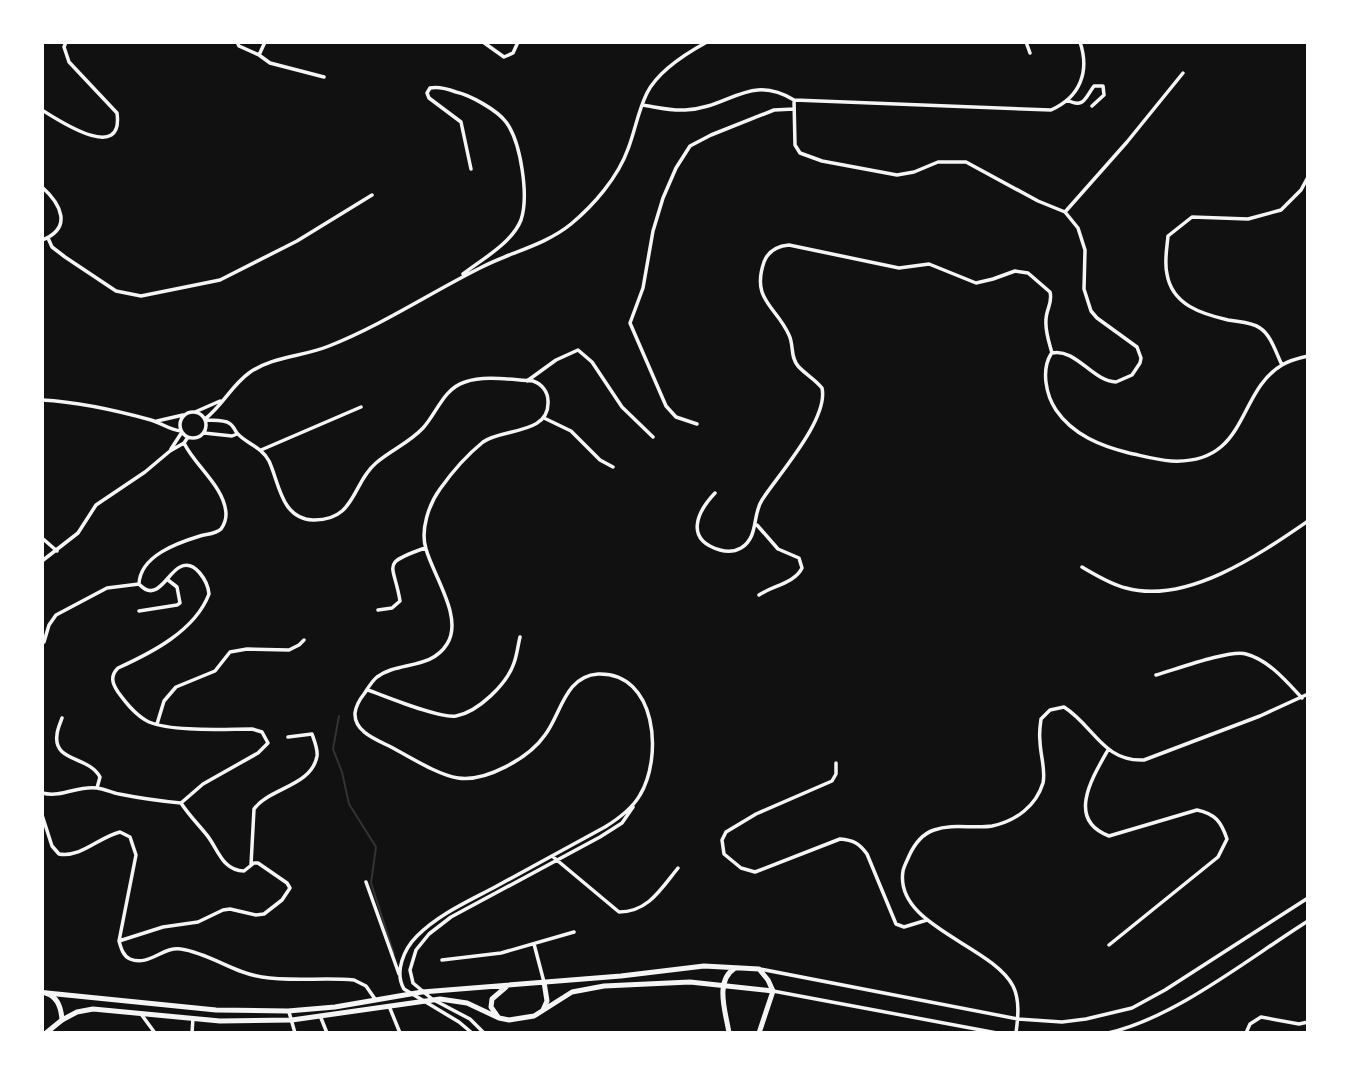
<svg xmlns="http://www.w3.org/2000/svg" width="1350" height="1075" font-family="'DM Sans',sans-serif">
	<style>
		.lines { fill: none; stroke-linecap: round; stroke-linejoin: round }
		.stream { stroke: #333; stroke-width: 2 }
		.minor { stroke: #f5f5f5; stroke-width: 3.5 }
		.tertiary { stroke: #f5f5f5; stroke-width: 5 }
		.secondary { stroke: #f5f5f5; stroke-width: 5 }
	</style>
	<rect width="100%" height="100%" fill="#111"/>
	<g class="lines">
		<path class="stream" d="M339 716 333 749 342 772 349 804 376 847 371 883 394 954"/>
		<path class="minor" d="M237 42 239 46 259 55
			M265 42 259 55 270 63 324 77
			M483 42 504 57 513 53 518 42
			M1026 42 1030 53
			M794 100 795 145 800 153 822 161 897 175 914 172 938 162H966L1038 201 1065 212 1078 228 1085 250 1084 289 1091 311 1097 318 1137 347 1141 358 1140 363 1132 375 1116 382C1092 381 1076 348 1052 353
			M1067 100C1084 109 1085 98 1094 86H1103L1104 95 1092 106
			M642 105C656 107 671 111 685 110 730 108 749 73 794 100L1051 110C1080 97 1090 72 1080 42
			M42 110C58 120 124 164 117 113L69 62 64 47 66 42
			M42 187C61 204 73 228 42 240
			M1065 212 1127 142 1183 73
			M48 238 52 247 65 257 116 291 141 296 220 280 297 241 372 195
			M463 274C481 260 512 243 521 220 529 196 521 142 506 122 497 110 470 95 456 92 448 89 439 86 430 88L427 93 429 98 461 122 471 169
			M1051 354C1041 370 1046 395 1056 410 1073 435 1101 446 1129 453 1143 456 1157 460 1171 461 1249 465 1236 392 1282 365 1290 360 1299 358 1308 356
			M1282 365C1276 353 1271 335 1260 328 1252 322 1238 322 1228 320 1202 314 1172 305 1167 274 1164 262 1167 248 1168 236L1192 217 1248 219 1281 210 1301 190 1308 177
			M527 381 556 360 578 350 592 362 622 407 653 437
			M42 400C79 402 115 410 151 420 161 423 170 430 181 431
			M180 425a13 13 0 1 1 26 0a13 13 0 1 1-26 0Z
			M195 412 220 401
			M544 418 571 431 600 460 613 467
			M205 419C222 406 232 385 249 373 273 356 302 357 329 346 382 325 430 293 480 268 510 252 544 246 571 224 594 205 618 177 628 149 635 131 638 111 647 93 658 71 685 54 707 42
			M206 420C212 420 220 420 227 422 234 425 233 428 237 433 245 443 261 446 269 461 279 482 281 519 313 520 356 521 352 483 376 463 391 450 409 443 423 428 437 413 443 389 465 382 485 375 512 380 533 381 542 384 548 392 548 401 550 435 502 428 483 442 467 455 452 472 440 489 429 504 420 530 426 549 433 575 464 618 447 644 431 670 398 661 377 677 372 681 368 688 364 694 360 699 356 706 355 713 354 732 377 740 391 747 410 757 438 775 458 778 486 782 529 758 545 735 561 714 565 676 598 674 657 672 663 757 640 795 632 809 618 819 605 827 568 847 532 867 495 887 469 901 439 914 417 936 404 949 394 972 404 989L459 1022 472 1033
			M157 421 183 415
			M697 424 676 417 666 406 630 323 643 288 653 231 663 198 676 168 690 146 711 135 774 110 794 109
			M204 433 232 436 237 434
			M171 449 182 432
			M261 450 361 407
			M715 493C696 513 685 540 720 550 727 552 734 552 741 548 759 537 752 515 762 500 778 475 829 419 822 388 815 379 805 374 798 366 790 357 794 345 789 335 776 306 751 300 764 262 768 251 778 246 789 245L899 268 929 264 976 283 993 279 1015 271 1028 273 1050 292C1053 303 1046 309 1046 320 1045 331 1049 342 1052 353
			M757 525 778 549 799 558 802 568C795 583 772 586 759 595
			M42 538 57 551
			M42 561 78 533 96 505 145 472 170 451 184 443 188 437
			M1082 567C1096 575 1110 584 1126 588 1187 605 1260 554 1308 521
			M378 610 392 608 400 601C394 563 379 564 425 548
			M139 611 177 605 180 603 177 587 168 580
			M44 642 49 625 56 615 107 588 139 584
			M1156 675C1174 670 1231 649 1246 654 1269 660 1287 682 1302 698
			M368 690C385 696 440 719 456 716 478 712 507 684 514 663 517 655 518 645 520 637
			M62 718C60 724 57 730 57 735 53 762 89 756 100 777L97 788
			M157 724 164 701 176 687 215 671 230 652 247 649 289 650 299 645 304 640
			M1108 750C1092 778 1066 820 1109 836L1197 810C1215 814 1221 821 1227 839L1218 857 1109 945
			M836 763V774L832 781 756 814 726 832 722 840 724 854 741 868 755 872 840 839C853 840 859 843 867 854L896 924 904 927 927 920
			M42 793C63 798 78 785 97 788 105 789 112 793 119 794 139 798 160 801 181 803
			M181 803 203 784 258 753 268 743 262 732 252 729C224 729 173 732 149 722 136 716 126 703 118 692 112 683 110 676 118 668 151 653 195 631 209 594 208 582 195 559 180 567 167 573 157 604 139 584 140 556 177 543 200 536 207 534 216 534 221 529 224 525 226 519 226 514 225 487 195 466 184 443
			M42 815 52 846 59 854C81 858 99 837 120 832L130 837 136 855 119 941C121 948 123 956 130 959 149 967 163 946 181 949 209 953 236 974 262 977 292 982 323 977 354 980L366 986 375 999
			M552 856 619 912C648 912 661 889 678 868
			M251 865 254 809C269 788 312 786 317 756 318 749 314 740 312 734L288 737
			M366 882 399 974
			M119 941 163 927 198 922 223 910 230 909 256 915 264 914 282 900 290 888 287 883 258 863H254L244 871C222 871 218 848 206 834 197 823 188 814 181 803
			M534 944 544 982
			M442 960 501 953 574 932
			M760 969 1018 1019 1062 1022 1086 1019 1132 1008 1165 990 1308 898
			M773 991 997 1033
			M389 1006 400 1033
			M289 1012 295 1033
			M141 1014 155 1033
			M321 1018 327 1033
			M192 1033 193 1018
			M484 1033 470 1019 432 999 413 983 410 970 416 950 429 934 451 917 600 837 622 823 633 807
			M1016 1033C1018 1018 1020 1000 1013 986 992 945 894 926 903 871 904 866 907 861 909 856 914 845 922 834 934 830 953 823 973 829 992 826 1016 821 1036 806 1043 783 1046 770 1040 754 1040 741 1039 734 1040 726 1041 719L1050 710 1064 707C1094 726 1103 762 1144 760L1260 716 1308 694
			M1108 1033C1175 1018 1249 958 1308 921
			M1246 1033 1250 1024 1261 1017 1299 1024 1308 1022"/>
		<path class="tertiary" d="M47 993 216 1010 288 1011 335 1007 422 992 621 976 704 966 759 969 768 980 773 991
			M543 1010 547 1001 544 982
			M498 1017 491 1007 492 999 506 987
			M62 1020 77 1012 93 1009 220 1021 292 1020 440 999 467 1003 499 1018 509 1020 534 1016 572 992 604 986 690 982 773 991
			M729 1033C726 1013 714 981 735 968
			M759 1033 773 991"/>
		<path class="secondary" d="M42 992C57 995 61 1006 62 1020
			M46 1033 62 1020"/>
	</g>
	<rect width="1350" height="1075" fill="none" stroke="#ffffff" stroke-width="88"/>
</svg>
